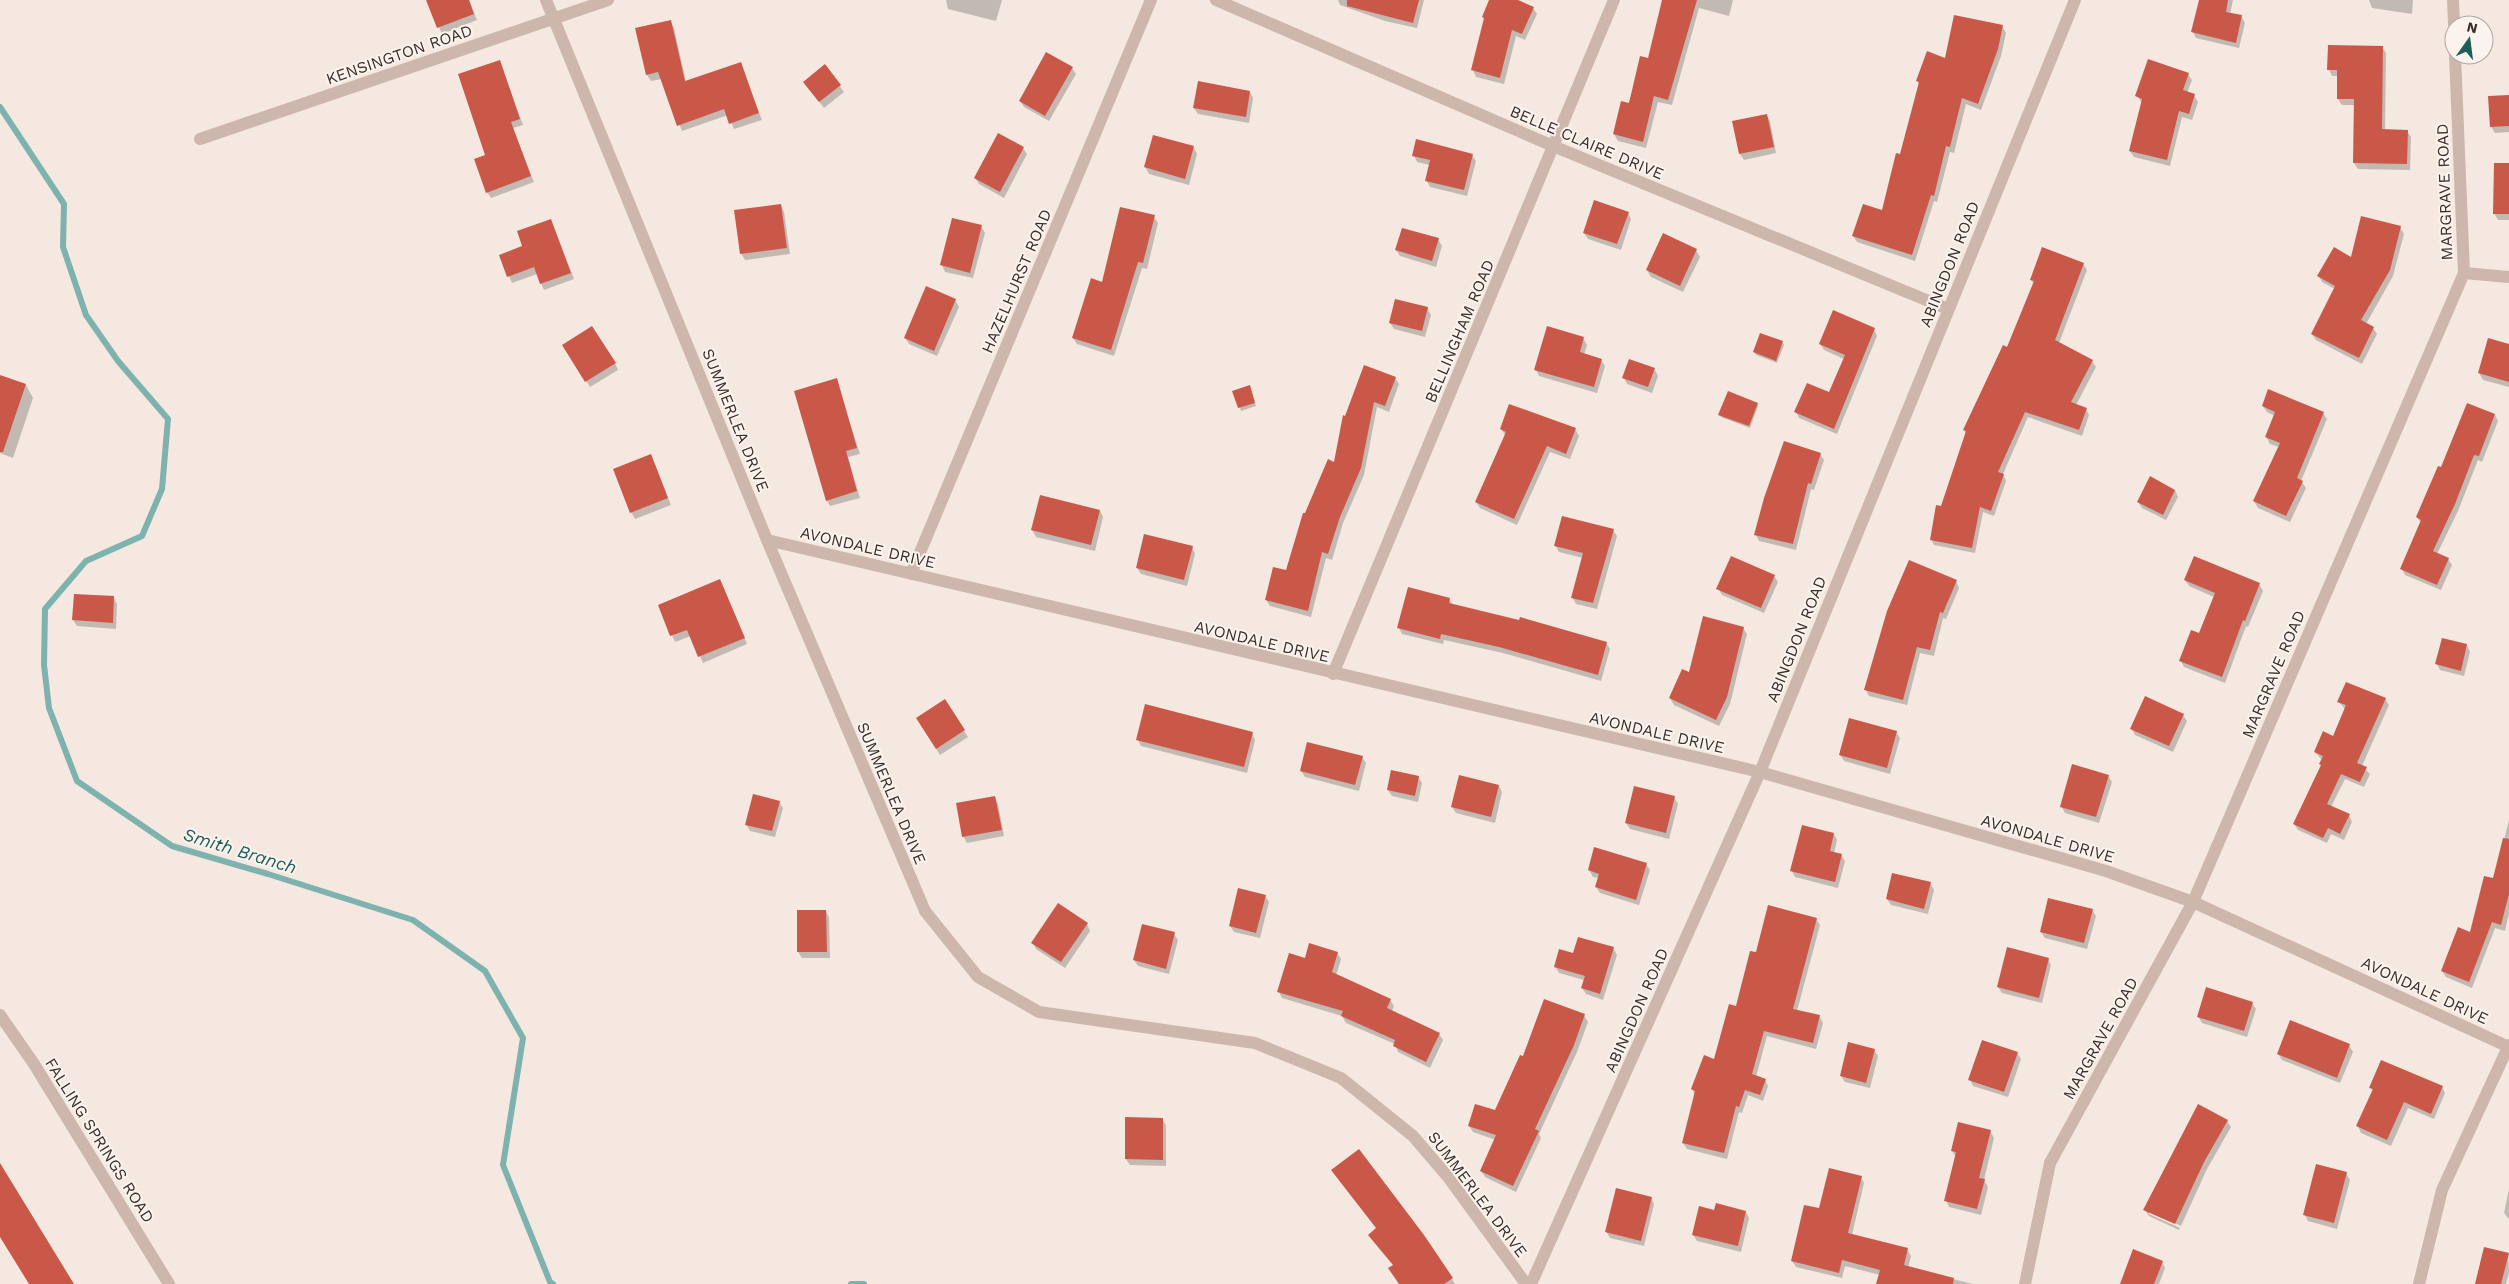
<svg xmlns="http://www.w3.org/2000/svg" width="2509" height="1284" font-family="'Work Sans',sans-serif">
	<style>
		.shadow { fill: #0003 }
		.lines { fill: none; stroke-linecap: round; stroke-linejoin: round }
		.stream { stroke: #7eb2ae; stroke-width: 6 }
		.building { fill: #c95849 }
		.street { stroke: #cdb6ab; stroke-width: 12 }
		.labels { text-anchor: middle; stroke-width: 4; stroke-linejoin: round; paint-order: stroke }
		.street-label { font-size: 16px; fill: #3a2d2a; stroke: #fbf3ed }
		.water-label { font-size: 18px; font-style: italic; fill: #1e5e5a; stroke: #fbf3ed }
	</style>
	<rect width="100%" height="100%" fill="#f4e8e0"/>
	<path class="shadow" d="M427 0H469L477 20 442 34Z
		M946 0H1002L996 21 948 9Z
		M1338 0H1424L1417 28 1385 21 1340 5Z
		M1490 0H1515L1533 8 1537 14 1525 40 1516 36 1504 84 1476 77 1473 70 1485 20 1483 17Z
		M1669 0H1733L1729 16 1699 8 1672 105 1658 102 1646 148 1618 141 1614 134 1649 59Z
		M2200 0H2233L2230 14 2241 16 2245 23 2239 48 2196 38 2193 32Z
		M2369 0H2413L2412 14 2372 8Z
		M670 22 674 28 686 82 740 64 762 120 734 129 728 115 682 131 662 79 651 81 647 75 636 29Z
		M2002 26 2006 33 2001 56 1981 110 1966 104 1954 153 1950 152 1937 202 1934 201 1915 261 1857 242 1853 236 1883 211 1901 156 1919 84 1917 81 1946 60Z
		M2382 47 2386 53 2385 131H2407L2411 137 2410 170 2358 169 2354 163 2355 105H2342L2338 99 2339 76H2332L2329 70Z
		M500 62 523 125 513 128 534 182 491 198 487 192 486 156Z
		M825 66 844 92 824 108 804 82Z
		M1072 68 1076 74 1049 121 1024 107 1020 101Z
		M2188 74 2192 80 2187 93 2194 95 2198 102 2192 120 2182 117 2170 166 2134 157 2130 151 2142 103 2137 96Z
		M1250 92 1253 98 1249 123 1198 114 1194 108Z
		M2509 96V132L2495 133 2491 127Z
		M1766 115 1770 121 1776 153 1744 160 1740 154Z
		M1154 136 1194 148 1197 154 1189 185 1149 174 1145 167Z
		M1023 148 1027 154 1004 198 979 184 975 178Z
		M1414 155H1472L1476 161 1467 196 1430 187 1427 181 1430 165 1417 162Z
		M2509 190V220H2498L2494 213Z
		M781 205 784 212 790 254 745 260 741 253Z
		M1628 213 1631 219 1621 250 1588 239 1584 233Z
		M1154 217 1158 223 1147 269 1142 268 1114 356 1077 344 1073 338 1103 283Z
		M551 220 574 279 544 290 537 274 512 283 500 256 524 247Z
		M981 226 985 233 973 278 945 272 942 265Z
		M2400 227 2404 234 2393 276 2366 324 2373 328 2377 334 2362 364 2316 340 2312 334 2335 289 2322 282 2319 276 2352 259Z
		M1664 235 1696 250 1700 257 1683 292 1651 277 1647 270Z
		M1438 239 1442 246 1436 267 1400 256 1396 250Z
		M2083 264 2087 270 2059 343 2092 361 2096 367 2076 405 2086 409 2089 415 2082 436 2028 417 2003 474 2006 481 1994 516 1983 512 1975 553 1934 545 1931 539 1966 434 1964 430 2007 348 2034 284 2031 280Z
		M955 300 959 307 937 356 909 344 905 338Z
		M1427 308 1431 315 1425 337 1394 329 1390 323Z
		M1874 329 1877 336 1837 434 1799 418 1796 412 1830 394 1844 359 1824 350 1820 344Z
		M1583 338 1587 345 1584 355 1601 360 1605 366 1597 393 1539 376 1536 370Z
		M1782 342 1784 345 1777 363 1756 355 1754 352Z
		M2509 346V387L2483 380 2479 373Z
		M567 351 615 363 618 370 590 387Z
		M1630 361 1655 370 1658 376 1652 393 1627 384 1624 378Z
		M0 376 26 385 33 398 13 458 0 453Z
		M1395 378 1399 384 1389 412 1377 407 1364 475 1343 523 1332 560 1326 558 1311 617 1270 606 1266 600 1287 572 1305 515 1335 463 1346 417Z
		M836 380 860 454 848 457 860 498 830 506 827 500Z
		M1251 389 1256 406 1241 411 1234 392Z
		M1757 404 1758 406 1750 428 1721 417 1720 415Z
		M2263 406 2323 413 2327 419 2301 481 2306 488 2290 522 2258 508 2254 501 2279 447 2270 444 2266 437 2275 416 2267 412Z
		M2495 415 2498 421 2482 462 2478 460 2458 511 2437 554 2448 559 2452 565 2441 590 2405 575 2402 569 2421 523 2417 517Z
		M1501 429H1575L1579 436 1570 459 1550 452 1517 525 1480 508 1476 502 1505 435Z
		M1820 454 1824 460 1814 490 1811 489 1796 550 1759 541 1756 535Z
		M654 462 671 505 635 519 631 512Z
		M2175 490 2178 497 2166 520 2142 508 2138 502Z
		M1100 511 1103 517 1095 551 1036 537 1032 530Z
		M1613 530 1617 536 1597 609 1576 604 1573 598 1583 558 1559 552 1555 545Z
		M1192 547 1195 554 1187 586 1141 574 1137 568Z
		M1774 576 1778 582 1764 613 1722 595 1718 588Z
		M2185 580 2259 584 2263 591 2248 627 2246 626 2225 683 2184 667 2181 661 2199 634 2214 597 2189 586Z
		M1956 581 1959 588 1946 619 1943 618 1934 656 1920 653 1907 705 1869 696 1866 690Z
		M723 587 747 644 703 663 691 636 675 642 659 605Z
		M114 598 117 604 116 629 77 626 73 620Z
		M1449 599 1453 605 1606 643 1610 649 1601 681 1503 653 1444 640 1443 644 1402 634 1399 628Z
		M1743 628 1747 634 1730 704 1719 726 1674 705 1670 698 1690 674Z
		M2467 645 2470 652 2464 676 2440 670 2437 664Z
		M2385 699 2389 705 2362 766 2370 774 2364 787 2345 779 2331 807 2349 815 2352 822 2344 840 2331 834 2327 843 2298 830 2294 824 2322 766V760L2315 752 2334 737 2345 709 2339 702Z
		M945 701 968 737 940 755 921 725Z
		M2183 715 2187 721 2173 752 2135 735 2132 729Z
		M1896 732 1900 738 1890 774 1844 761 1840 755Z
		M1252 733 1255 740 1247 773 1141 746 1138 740Z
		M1362 757 1366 763 1359 791 1305 777 1301 771Z
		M2108 776 2112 782 2099 823 2065 813 2061 806Z
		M1418 777 1422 783 1418 802 1392 796 1388 790Z
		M1499 786 1502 792 1495 823 1456 813 1452 807Z
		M995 797 998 804 1004 836 967 843 963 836Z
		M1674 797 1678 804 1669 839 1630 829 1626 823Z
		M779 802 783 808 775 837 750 831 746 824Z
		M2509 820V913L2505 931 2495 928 2472 988 2446 977 2442 971 2471 933 2494 880Z
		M1834 834 1837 840 1834 853 1841 855 1845 861 1838 888 1795 877 1792 871Z
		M1646 864 1650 870 1639 905 1600 893 1596 887 1599 878 1593 877 1589 870Z
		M1930 883 1934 890 1928 914 1891 905 1887 899Z
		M1265 896 1269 902 1260 938 1234 932 1230 926Z
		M2092 910 2096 916 2087 949 2045 938 2041 932Z
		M826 911 829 917 830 958H802L798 952Z
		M1816 919 1820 925 1797 1011 1819 1016 1823 1023 1816 1049 1767 1036 1756 1077 1765 1080 1768 1086 1763 1101 1748 1095 1742 1113 1739 1112 1727 1159 1687 1149 1683 1143 1695 1095 1692 1089 1714 1061 1757 954Z
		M1087 924 1090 931 1065 968 1036 949 1033 943Z
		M1174 934 1178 940 1169 974 1138 966 1134 960Z
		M1613 948 1617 955 1603 1000 1586 994 1582 988 1584 980 1559 973 1555 966 1574 954Z
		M1337 953 1341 959 1336 976 1390 1000 1394 1006 1392 1011 1439 1034 1443 1040 1430 1068 1398 1052 1395 1044 1346 1023 1342 1016 1282 998 1279 992 1305 960Z
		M2048 959 2051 965 2042 1003 2002 993 1998 987Z
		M2252 1003 2256 1009 2247 1037 2202 1023 2198 1016Z
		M1584 1015 1588 1022 1577 1052 1539 1134 1541 1138 1516 1192 1485 1177 1481 1171 1496 1140 1473 1132 1469 1126 1496 1112 1524 1058Z
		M2349 1045 2353 1052 2340 1083 2282 1060 2278 1054Z
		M1874 1050 1878 1056 1870 1088 1845 1082 1841 1076Z
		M2017 1053 2021 1059 2008 1097 1973 1086 1970 1079Z
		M2442 1087 2445 1093 2434 1119 2408 1108 2391 1146 2361 1133 2358 1126 2373 1092 2371 1088Z
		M1162 1119 1166 1125V1166L1130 1165 1126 1159Z
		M2227 1121 2231 1127 2207 1169 2181 1226 2149 1211V1214L2180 1228 2179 1230 2149 1216 2145 1210Z
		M1990 1131 1994 1138 1984 1180 1988 1187 1981 1215 1949 1207 1946 1200 1956 1157 1952 1151Z
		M2346 1173 2350 1180 2337 1229 2308 1221 2305 1215Z
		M1861 1177 1864 1183 1852 1235 1907 1249 1911 1256 1908 1268 1973 1284H1878L1880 1275 1845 1266 1842 1278 1796 1267 1792 1261 1820 1210Z
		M2509 1189V1219L2504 1213Z
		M1651 1198 1654 1204 1644 1246 1610 1238 1606 1231Z
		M1715 1212H1746L1749 1218 1741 1252 1697 1241 1693 1235Z
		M2508 1254 2509 1272 2506 1284H2478Z
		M2162 1262 2165 1268 2159 1284H2121Z
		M1394 1266 1452 1279 1455 1284H1399Z"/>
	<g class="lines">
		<path class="stream" d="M0 107 64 204 63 247 86 315 118 361 168 419 162 489 142 536 86 561 45 609 44 665 49 708 77 781 172 846 268 874 413 920 485 971 523 1038 503 1165 550 1282 553 1284
			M851 1284H864"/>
	</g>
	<path class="building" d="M426 0H469L474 14 437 28Z
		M1347 0H1419L1413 23 1347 6Z
		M1489 0H1518L1534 7 1522 34 1512 30 1500 78 1471 70 1484 18 1482 17Z
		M1662 0H1697L1668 100 1654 96 1643 142 1613 134 1621 101 1629 103 1640 56 1648 58Z
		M2199 0H2228L2226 12 2242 15 2236 43 2191 32Z
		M1954 15 2003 25 1998 49 1978 104 1962 98 1950 147 1946 146 1934 196 1931 195 1912 255 1852 236 1863 204 1882 210 1896 153 1900 154 1919 82 1916 81 1927 51 1945 58Z
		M671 20 685 81 741 62 759 113 729 124 724 109 677 126 658 72 646 75 635 28Z
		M2328 45 2383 46 2382 129 2408 130 2407 164 2353 163 2354 99H2337V70H2327Z
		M1046 52 1073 67 1045 116 1019 101Z
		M2148 59 2189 73 2183 90 2195 94 2189 114 2179 111 2167 160 2129 151 2142 99 2135 96Z
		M500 60 520 119 511 122 531 176 486 193 474 159 485 155 458 74Z
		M825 64 841 85 819 102 803 82Z
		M1198 81 1250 91 1246 117 1193 108Z
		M2509 95V126L2490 127 2488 96Z
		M1767 114 1774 147 1739 154 1732 121Z
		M998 133 1024 147 1000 192 974 178Z
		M1153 135 1194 146 1185 179 1144 167Z
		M1416 139 1473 154 1464 190 1425 181 1430 160 1412 156Z
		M2494 163H2509V214H2493Z
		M1594 200 1629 212 1617 244 1583 233Z
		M781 204 787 248 740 254 734 210Z
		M1120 207 1155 215 1143 263 1138 262 1111 350 1072 338 1091 278 1102 282Z
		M2361 216 2401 226 2390 270 2361 320 2374 327 2359 358 2311 334 2335 286 2317 276 2334 247 2351 257Z
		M952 218 982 225 970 273 940 265Z
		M551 219 571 273 540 284 534 267 507 277 499 255 522 246 517 231Z
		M1402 228 1439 238 1432 261 1395 250Z
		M1663 233 1697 249 1680 286 1646 270Z
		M2042 247 2084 263 2055 340 2093 360 2071 402 2087 408 2079 430 2025 412 1998 472 2004 474 1991 511 1980 507 1972 548 1930 540 1936 505 1941 506 1966 431 1963 430 2003 345 2007 347 2034 281 2030 280Z
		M926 286 956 299 934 351 904 338Z
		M1395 299 1428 307 1422 331 1389 323Z
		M1833 310 1875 328 1834 429 1794 412 1807 383 1829 392 1845 355 1819 344Z
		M592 326 616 363 585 382 562 345Z
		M1547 326 1584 337 1580 352 1602 359 1594 387 1534 370Z
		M1760 333 1783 341 1776 361 1753 352Z
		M2488 338 2509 344V382L2478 373Z
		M1629 359 1655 368 1648 387 1622 378Z
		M1364 365 1396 377 1385 406 1374 402 1361 468 1340 517 1328 554 1322 552 1308 611 1265 600 1273 567 1286 570 1303 513H1305L1328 459 1334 462 1343 415 1345 416Z
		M0 375 26 384 3 452H0Z
		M837 378 857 448 846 451 857 491 826 501 794 391Z
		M1250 385 1255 403 1238 408 1232 391Z
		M2268 389 2324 412 2297 478 2303 481 2286 516 2253 501 2280 443 2265 437 2275 412 2262 406Z
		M1728 391 1758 403 1749 426 1718 415Z
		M2467 403 2495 414 2479 456 2474 455 2455 504 2433 551 2449 558 2437 585 2400 569 2421 520 2416 517 2438 466 2441 467Z
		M1509 404 1576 428 1566 454 1547 446 1514 519 1475 502 1506 432 1500 429Z
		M1784 441 1821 453 1811 484 1808 483 1793 544 1754 535 1764 498Z
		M651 454 668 498 630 513 613 469Z
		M2150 476 2175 490 2163 515 2137 502Z
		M1040 495 1100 510 1091 545 1031 530Z
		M1562 516 1614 529 1593 603 1571 598 1583 553 1554 546Z
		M1144 534 1193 546 1184 580 1136 568Z
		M1731 556 1775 575 1761 608 1716 589Z
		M2194 556 2260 583 2245 621 2243 620 2222 677 2179 661 2191 630 2199 633 2215 593 2184 580Z
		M1909 560 1957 580 1943 613 1940 612 1930 650 1917 647 1903 700 1864 690 1887 611Z
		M720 579 745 638 698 657 687 630 670 636 658 605Z
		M1408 587 1450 598 1449 603 1519 620 1520 617 1607 642 1598 675 1499 647 1441 634 1440 639 1397 628Z
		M74 594 114 596 113 623 72 620Z
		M1703 616 1744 627 1727 697 1716 720 1669 698 1682 669 1689 672Z
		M2442 638 2467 644 2461 671 2435 664Z
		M2346 682 2386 698 2357 763 2367 767 2360 782 2341 774 2327 804 2350 814 2340 834 2328 828 2323 838 2293 824 2321 765 2319 764 2323 756 2314 752 2323 731 2333 736 2346 705 2337 702Z
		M2145 696 2184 714 2169 746 2130 729Z
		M945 699 965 730 936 749 916 718Z
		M1145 704 1253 732 1244 767 1136 740Z
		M1849 718 1897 731 1887 768 1839 755Z
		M1307 742 1363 756 1355 785 1300 771Z
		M2072 764 2109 775 2096 817 2060 807Z
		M1391 770 1419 776 1415 796 1387 790Z
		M1459 775 1499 785 1491 817 1451 807Z
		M1634 786 1675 796 1666 833 1625 823Z
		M753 794 780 801 772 831 745 825Z
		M995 796 1002 830 962 837 956 803Z
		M1802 825 1834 833 1830 851 1842 854 1835 882 1790 871Z
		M2503 838 2509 839V894L2501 925 2492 922 2469 982 2441 971 2458 927 2470 932 2484 876 2493 878Z
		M1594 847 1647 863 1636 900 1595 887 1599 874 1588 870Z
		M1892 873 1931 882 1924 909 1886 899Z
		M1238 888 1266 895 1256 933 1229 926Z
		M2048 898 2093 909 2084 943 2040 932Z
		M1058 903 1088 923 1061 962 1031 943Z
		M1768 905 1817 918 1793 1009 1820 1015 1813 1043 1764 1031 1752 1074 1766 1079 1760 1095 1745 1090 1739 1107 1736 1106 1724 1153 1682 1143 1695 1091 1691 1089 1704 1055 1714 1059 1729 1004 1736 1006 1750 951 1756 952Z
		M797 910H826L827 952H797Z
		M1142 924 1175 932 1166 969 1133 960Z
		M1578 937 1614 947 1600 994 1581 988 1585 976 1554 967 1559 949 1573 953Z
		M1309 943 1338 952 1332 972 1391 999 1387 1008 1440 1033 1426 1062 1393 1046 1395 1040 1341 1016 1343 1011 1277 992 1289 953 1305 958Z
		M2007 947 2049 958 2039 998 1997 987Z
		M2206 987 2253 1002 2244 1031 2197 1017Z
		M1544 999 1585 1014 1574 1045 1535 1129 1539 1131 1513 1186 1480 1171 1496 1135 1468 1126 1475 1104 1495 1110 1520 1055 1523 1056Z
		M2290 1020 2350 1044 2337 1078 2277 1054Z
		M1982 1040 2018 1052 2004 1092 1968 1080Z
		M1848 1042 1875 1049 1866 1083 1840 1076Z
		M2381 1060 2443 1086 2431 1114 2404 1102 2387 1140 2356 1126 2373 1089 2369 1088Z
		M2198 1104 2228 1120 2204 1162 2175 1224 2143 1210Z
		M1125 1117 1163 1118V1160L1125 1159Z
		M1958 1122 1991 1130 1979 1178 1985 1179 1977 1209 1944 1201 1956 1152 1951 1151Z
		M1359 1149 1424 1235 1453 1278 1444 1284H1399L1388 1268 1393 1265 1368 1235 1376 1228 1331 1170Z
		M0 1163 74 1284H29L0 1237Z
		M2316 1164 2347 1172 2334 1223 2303 1215Z
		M1829 1168 1862 1176 1848 1233 1908 1248 1904 1265 1954 1278 1953 1284H1876L1880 1270 1842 1260 1839 1273 1791 1261 1804 1205 1819 1208Z
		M1616 1188 1652 1197 1641 1241 1605 1232Z
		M1716 1203 1746 1211 1738 1246 1692 1235 1699 1206 1714 1210Z
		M2484 1247 2509 1253 2501 1284H2475Z
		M2133 1249 2163 1261 2154 1284H2120Z"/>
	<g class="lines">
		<path class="street" d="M546 0 767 540 925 911 978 977 1039 1012 1255 1043 1341 1078 1413 1136 1448 1177 1526 1284
			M1216 0 1553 146 1948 309
			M2453 0 2454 25
			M200 139 608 0
			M2464 273 2509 277
			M767 540 1760 772 2106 871 2193 902 2509 1047
			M911 574 1151 0
			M1333 674 1614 0
			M0 1015 34 1064 169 1284
			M1531 1284 1760 772 2075 0
			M2025 1284 2050 1163 2193 902 2464 273 2455 55
			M2419 1284 2442 1190 2509 1045"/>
	</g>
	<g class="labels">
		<g class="street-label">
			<text transform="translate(399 54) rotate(-19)" y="6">KENSINGTON ROAD</text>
			<text transform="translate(1587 142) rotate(23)" y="6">BELLE CLAIRE DRIVE</text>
			<text transform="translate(2444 192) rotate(-92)" y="6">MARGRAVE ROAD</text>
			<text transform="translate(1949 264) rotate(-68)" y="6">ABINGDON ROAD</text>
			<text transform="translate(1016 281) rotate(-67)" y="6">HAZELHURST ROAD</text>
			<text transform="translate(1459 331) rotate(-67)" y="6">BELLINGHAM ROAD</text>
			<text transform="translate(736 420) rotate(68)" y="6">SUMMERLEA DRIVE</text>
			<text transform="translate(868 547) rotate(13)" y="6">AVONDALE DRIVE</text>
			<text transform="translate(1796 639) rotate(-68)" y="6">ABINGDON ROAD</text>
			<text transform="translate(1262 641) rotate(13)" y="6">AVONDALE DRIVE</text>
			<text transform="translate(2273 674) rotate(-67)" y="6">MARGRAVE ROAD</text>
			<text transform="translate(1657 732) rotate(13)" y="6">AVONDALE DRIVE</text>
			<text transform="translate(892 793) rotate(67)" y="6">SUMMERLEA DRIVE</text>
			<text transform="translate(2048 838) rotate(16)" y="6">AVONDALE DRIVE</text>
			<text transform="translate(2425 990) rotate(25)" y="6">AVONDALE DRIVE</text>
			<text transform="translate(1636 1010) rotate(-66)" y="6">ABINGDON ROAD</text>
			<text transform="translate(2100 1038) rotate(-61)" y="6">MARGRAVE ROAD</text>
			<text transform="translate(100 1140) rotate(58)" y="6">FALLING SPRINGS ROAD</text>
			<text transform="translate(1478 1194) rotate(53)" y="6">SUMMERLEA DRIVE</text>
		</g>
		<g class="water-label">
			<text transform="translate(240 851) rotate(17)" y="6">Smith Branch</text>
		</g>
	</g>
	<g transform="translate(2469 40) rotate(14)"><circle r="24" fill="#fbf3ed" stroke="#aea49f"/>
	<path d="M0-4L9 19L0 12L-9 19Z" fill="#1e5e5a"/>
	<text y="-8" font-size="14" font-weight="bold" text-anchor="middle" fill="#3a2d2a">N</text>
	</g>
</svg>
